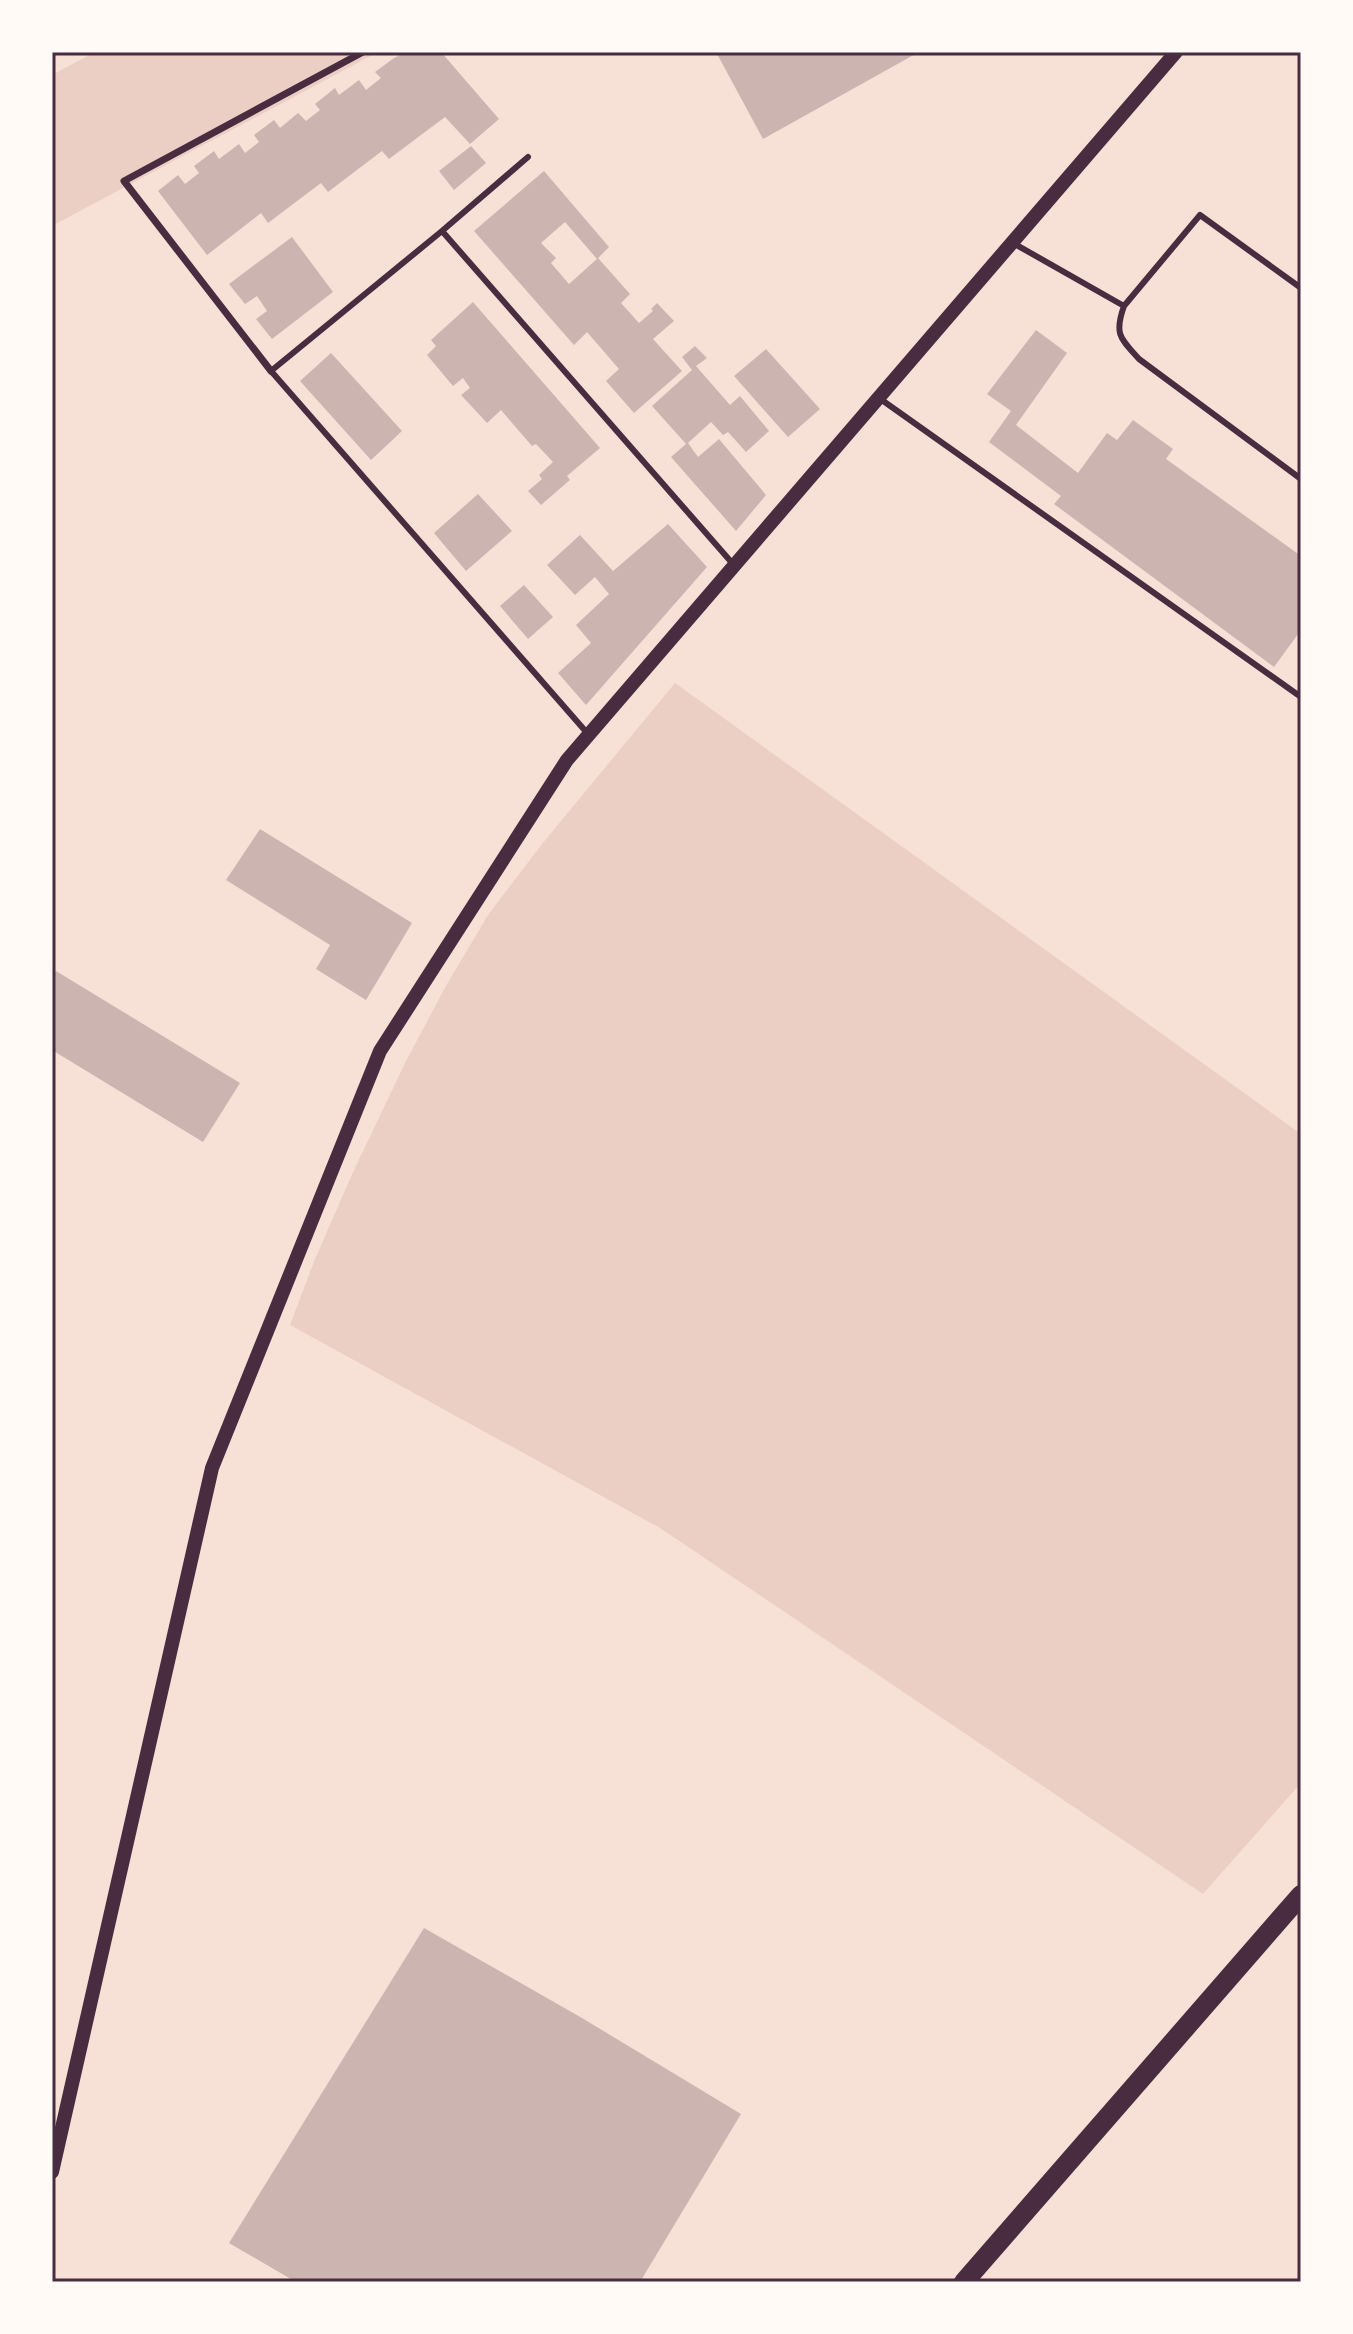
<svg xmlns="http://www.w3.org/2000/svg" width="1353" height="2334" font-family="Mulish,sans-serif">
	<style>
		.green { fill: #ebcfc5 }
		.building { fill: #ccb4b1 }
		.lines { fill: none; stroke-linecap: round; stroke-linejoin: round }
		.service { stroke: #4a2c40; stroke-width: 6 }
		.pedestrian { stroke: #4a2c40; stroke-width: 7 }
		.tertiary { stroke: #4a2c40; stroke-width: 14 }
		.primary { stroke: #4a2c40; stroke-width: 20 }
		.neatline { fill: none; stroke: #4a2c40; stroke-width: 3 }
	</style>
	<rect width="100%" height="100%" fill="#f7e1d7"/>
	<path class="green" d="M95 52H378L52 226V75Z
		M675 683 1301 1134V1783L1203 1894 660 1528 290 1325 315 1259 354 1170 406 1061 447 984 488 915 542 844Z"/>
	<path class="building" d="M406 52H441L499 119 470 144 445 117 389 159 382 151 328 192 321 183 268 223 261 213 207 255 158 191 178 175 185 184 199 173 194 166 214 151 219 159 239 144 245 153 259 142 254 135 274 120 280 128 298 113 306 121 320 110 315 104 335 88 339 95 359 80 366 90 381 78 375 72 394 58Z
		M716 52H919L763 139Z
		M471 146 486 163 454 190 439 171Z
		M544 171 609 247 597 259 565 222 541 243 556 258 551 263 569 284 598 258 630 294 621 303 639 323 653 311 651 309 657 303 674 321 653 339 682 371 634 413 606 381 619 369 587 332 574 345 474 231Z
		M292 237 333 292 272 339 256 319 267 311 257 296 245 304 229 284Z
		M473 302 600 448 567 476 570 480 541 505 528 491 542 479 539 475 553 462 536 444 532 446 501 410 487 423 461 395 470 388 463 378 453 386 427 355 436 346 431 340Z
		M1036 330 1067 353 1016 425 1078 473 1107 433 1117 440 1133 420 1173 449 1166 459 1301 556V630L1274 667 1054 504 1061 496 989 442 1011 411 987 394Z
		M695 346 707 358 696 366 730 405 740 396 769 431 746 452 728 432 723 435 711 422 688 443 698 457 719 439 766 495 736 531 671 457 686 444 652 406 692 370 682 357Z
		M766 349 820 409 788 437 734 376Z
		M331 353 402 431 371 460 300 381Z
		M478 494 512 531 466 571 434 533Z
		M668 524 707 567 586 705 558 673 591 643 576 625 609 594 595 577 575 595 547 565 580 535 613 571Z
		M524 585 553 617 528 639 500 606Z
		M260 829 412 923 366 1000 316 969 330 945 226 880Z
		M56 971 240 1083 203 1142 52 1050V977Z
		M424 1928 582 2018 741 2114 640 2282H296L229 2243Z"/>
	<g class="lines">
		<path class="service" d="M528 157 442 231 271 371 588 734
			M442 231 733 564
			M1013 243 1124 306C1114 334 1120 338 1139 359L1301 479
			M1124 306 1200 215 1301 288
			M879 398 1301 697"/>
		<path class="pedestrian" d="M271 371 124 181 363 52"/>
		<path class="tertiary" d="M52 2172 212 1468 380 1051 567 760 1176 52"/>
		<path class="primary" d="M964 2282 1301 1895"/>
	</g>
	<rect width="1353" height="2334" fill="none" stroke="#fffaf5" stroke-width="108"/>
	<rect x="54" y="54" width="1245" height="2226" class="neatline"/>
</svg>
